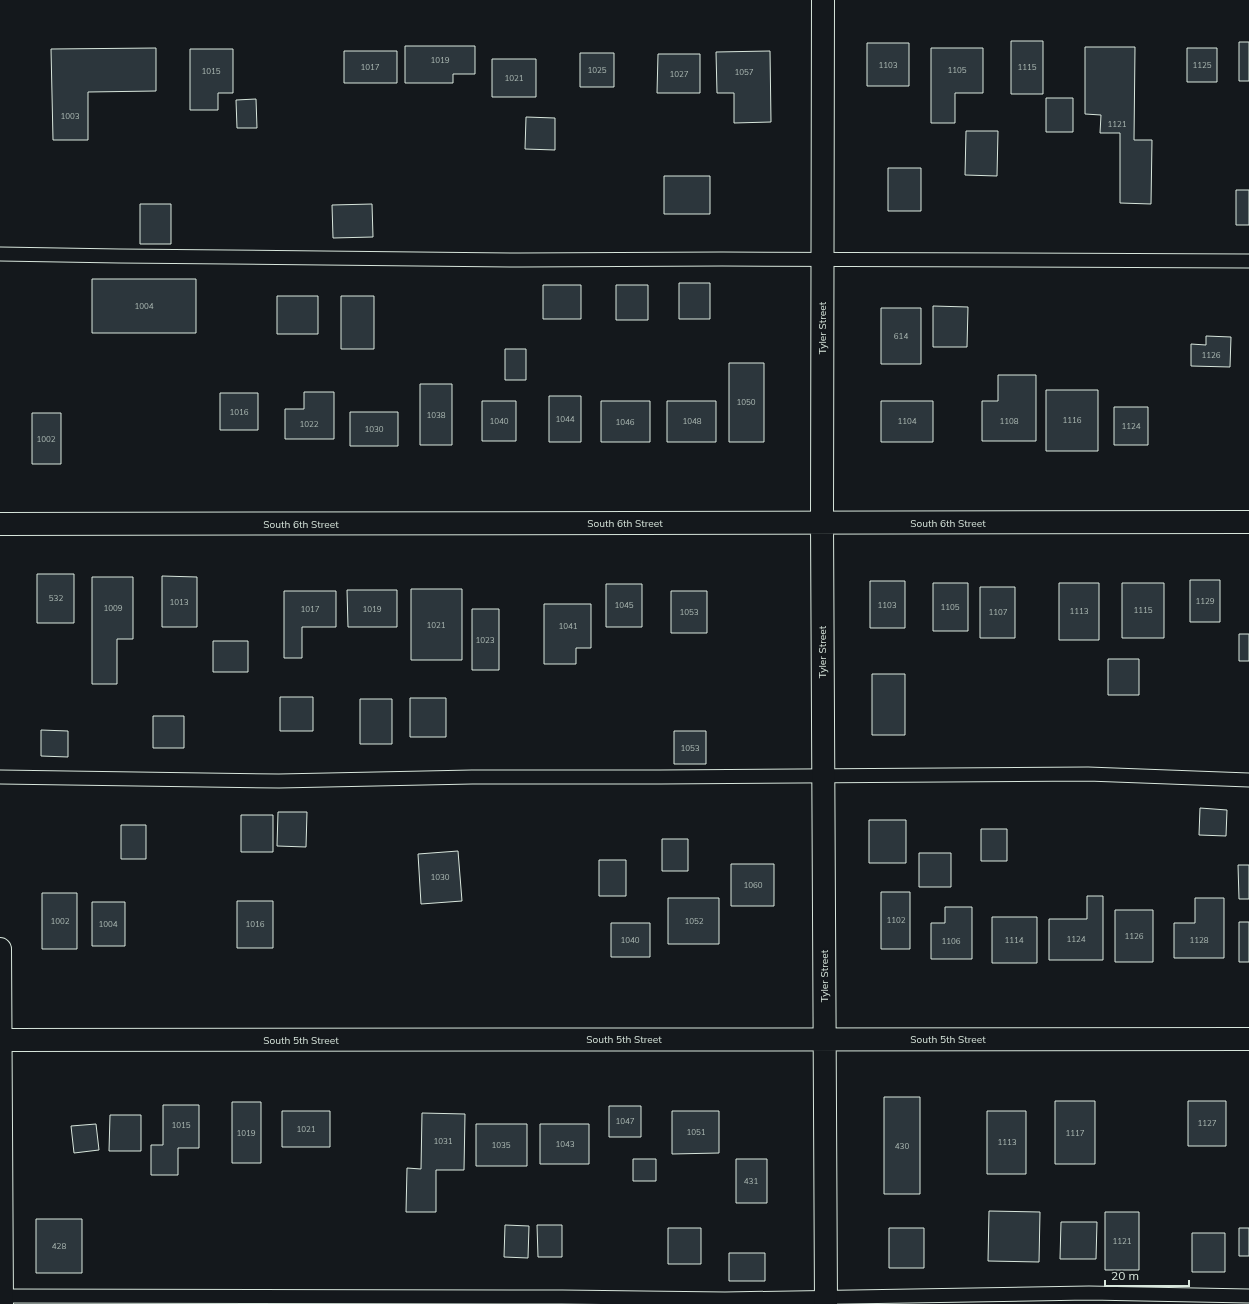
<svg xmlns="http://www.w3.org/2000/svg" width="1249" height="1304" font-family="Mulish,sans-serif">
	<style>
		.building { fill: #2c363c; stroke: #d8e6dc }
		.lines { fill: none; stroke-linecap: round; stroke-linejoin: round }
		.service-casing { stroke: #d8e6dc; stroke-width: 15 }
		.minor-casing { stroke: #d8e6dc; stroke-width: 24 }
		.service { stroke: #14181c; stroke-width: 13 }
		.minor { stroke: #14181c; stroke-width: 22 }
		.labels { text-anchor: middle; stroke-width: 3; stroke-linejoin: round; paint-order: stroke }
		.number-label { font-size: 8px; fill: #adbab4 }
		.street-label { font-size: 10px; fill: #d8e6dc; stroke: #14181c }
	</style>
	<rect width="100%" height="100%" fill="#14181c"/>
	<path class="building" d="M1011 41H1043V94H1011Z
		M1239 42H1249V81H1239Z
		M867 43H909V86H867Z
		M405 46H475V74H453V83H405Z
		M1085 47H1135L1134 140H1152L1151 204 1120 203V133H1100L1101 115 1085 114Z
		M156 48V91L88 92V140H53L51 49Z
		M931 48H983V93H955V123H931Z
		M1187 48H1217V82H1187Z
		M190 49H233V93H218V110H190Z
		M344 51H397V83H344Z
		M770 51 771 122 734 123V93H717L716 52Z
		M580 53H614V87H580Z
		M658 54H700V93H657Z
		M492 59H536V97H492Z
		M1046 98H1073V132H1046Z
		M256 99 257 128H237L236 100Z
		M526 117 555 118V150L525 149Z
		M966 131H998L997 176 965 175Z
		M888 168H921V211H888Z
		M664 176H710V214H664Z
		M1236 190H1249V225H1236Z
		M140 204H171V244H140Z
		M372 204 373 237 333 238 332 205Z
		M92 279H196V333H92Z
		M679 283H710V319H679Z
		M543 285H581V319H543Z
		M616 285H648V320H616Z
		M277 296H318V334H277Z
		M341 296H374V349H341Z
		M933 306 968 307 967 347H933Z
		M881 308H921V364H881Z
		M1206 336 1231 337 1230 367 1191 366V344L1206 345Z
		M505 349H526V380H505Z
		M729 363H764V442H729Z
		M998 375H1036V441H982V401H998Z
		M420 384H452V445H420Z
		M1046 390H1098V451H1046Z
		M304 392H334V439H285V409H304Z
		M220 393H258V430H220Z
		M549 396H581V442H549Z
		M482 401H516V441H482Z
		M601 401H650V442H601Z
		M667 401H716V442H667Z
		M881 401H933V442H881Z
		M1114 407H1148V445H1114Z
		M350 412H398V446H350Z
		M32 413H61V464H32Z
		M37 574H74V623H37Z
		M162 576 197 577V627H162Z
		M92 577H133V639H117V684H92Z
		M1190 580H1220V622H1190Z
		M870 581H905V628H870Z
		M933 583H968V631H933Z
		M1059 583H1099V640H1059Z
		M1122 583H1164V638H1122Z
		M606 584H642V627H606Z
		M980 587H1015V638H980Z
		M411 589H462V660H411Z
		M347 590H397V627H348Z
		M284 591H336V627H302V658H284Z
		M671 591H707V633H671Z
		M544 604H591V648H576V664H544Z
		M472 609H499V670H472Z
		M1239 634H1249V661H1239Z
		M213 641H248V672H213Z
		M1108 659H1139V695H1108Z
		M872 674H905V735H872Z
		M280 697H313V731H280Z
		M410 698H446V737H410Z
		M360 699H392V744H360Z
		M153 716H184V748H153Z
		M41 730 68 731V757L41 756Z
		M674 731H706V764H674Z
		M1200 808 1227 810 1226 836 1199 835Z
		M278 812H307L306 847 277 846Z
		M241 815H273V852H241Z
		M869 820H906V863H869Z
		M121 825H146V859H121Z
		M981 829H1007V861H981Z
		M662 839H688V871H662Z
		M458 851 462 901 421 904 418 854Z
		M919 853H951V887H919Z
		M599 860H626V896H599Z
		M731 864H774V906H731Z
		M1238 865H1249V899H1239Z
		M881 892H910V949H881Z
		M42 893H77V949H42Z
		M1087 896H1103V960H1049V919H1087Z
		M668 898H719V944H668Z
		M1195 898H1224V958H1174V923H1195Z
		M237 901H273V948H237Z
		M92 902H125V946H92Z
		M945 907H972V959H931V923H945Z
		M1115 910H1153V962H1115Z
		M992 917H1037V963H992Z
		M1239 922H1249V962H1239Z
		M611 923H650V957H611Z
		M884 1097H920V1194H884Z
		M1055 1101H1095V1164H1055Z
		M1188 1101H1226V1146H1188Z
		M232 1102H261V1163H232Z
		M163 1105H199V1148H178V1175H151V1145H163Z
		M609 1106H641V1137H609Z
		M282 1111H330V1147H282Z
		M672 1111H719V1153L672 1154Z
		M987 1111H1026V1174H987Z
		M422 1113 465 1114 464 1170H436V1212H406L407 1168 421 1169Z
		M110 1115H141V1151H109Z
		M96 1124 99 1150 74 1153 71 1126Z
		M476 1124H527V1166H476Z
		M540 1124H589V1164H540Z
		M633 1159H656V1181H633Z
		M736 1159H767V1203H736Z
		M989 1211 1040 1212 1039 1262 988 1261Z
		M1105 1212H1139V1270H1105Z
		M36 1219H82V1273H36Z
		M1061 1222H1097L1096 1259H1060Z
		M505 1225 529 1226 528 1258 504 1257Z
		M537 1225H562V1257H538Z
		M668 1228H701V1264H668Z
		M889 1228H924V1268H889Z
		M1239 1228H1249V1256H1239Z
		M1192 1233H1225V1272H1192Z
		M729 1253H765V1281H729Z"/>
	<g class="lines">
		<g class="service-casing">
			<path id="service" d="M0 254 119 256 520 260 722 259 1249 261
				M0 777 279 781 472 777H660L1088 774 1249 780
				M0 1296 562 1297 725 1299 1089 1293 1249 1296"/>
		</g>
		<g class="minor-casing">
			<path id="minor" d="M823 0 822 523 826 1304
				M0 524 1249 522
				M0 949 2 1304
				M0 1040 1249 1039"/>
		</g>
		<use href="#service" class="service"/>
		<use href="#minor" class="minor"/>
	</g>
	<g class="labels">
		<g class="number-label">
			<text x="440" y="63">1019</text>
			<text x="888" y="68">1103</text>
			<text x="1202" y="68">1125</text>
			<text x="370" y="70">1017</text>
			<text x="1027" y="70">1115</text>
			<text x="597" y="73">1025</text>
			<text x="957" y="73">1105</text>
			<text x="211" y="74">1015</text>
			<text x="744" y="75">1057</text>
			<text x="679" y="77">1027</text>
			<text x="514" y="81">1021</text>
			<text x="70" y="119">1003</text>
			<text x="1117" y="127">1121</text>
			<text x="144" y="309">1004</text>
			<text x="901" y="339">614</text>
			<text x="1211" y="358">1126</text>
			<text x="746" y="405">1050</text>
			<text x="239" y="415">1016</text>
			<text x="436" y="418">1038</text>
			<text x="565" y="422">1044</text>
			<text x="1072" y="423">1116</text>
			<text x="499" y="424">1040</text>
			<text x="692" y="424">1048</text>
			<text x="907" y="424">1104</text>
			<text x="1009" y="424">1108</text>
			<text x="625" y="425">1046</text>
			<text x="309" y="427">1022</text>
			<text x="1131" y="429">1124</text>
			<text x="374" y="432">1030</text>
			<text x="46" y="442">1002</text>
			<text x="56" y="601">532</text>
			<text x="1205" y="604">1129</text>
			<text x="179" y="605">1013</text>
			<text x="624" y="608">1045</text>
			<text x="887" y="608">1103</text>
			<text x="950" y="610">1105</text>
			<text x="113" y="611">1009</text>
			<text x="310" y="612">1017</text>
			<text x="372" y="612">1019</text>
			<text x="1143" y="613">1115</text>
			<text x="1079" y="614">1113</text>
			<text x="689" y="615">1053</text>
			<text x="998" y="615">1107</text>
			<text x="436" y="628">1021</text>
			<text x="568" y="629">1041</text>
			<text x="485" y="643">1023</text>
			<text x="690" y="751">1053</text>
			<text x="440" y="880">1030</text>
			<text x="753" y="888">1060</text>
			<text x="896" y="923">1102</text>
			<text x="60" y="924">1002</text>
			<text x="694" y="924">1052</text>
			<text x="108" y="927">1004</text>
			<text x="255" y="927">1016</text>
			<text x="1134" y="939">1126</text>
			<text x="1076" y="942">1124</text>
			<text x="630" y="943">1040</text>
			<text x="1014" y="943">1114</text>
			<text x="1199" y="943">1128</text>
			<text x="951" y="944">1106</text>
			<text x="625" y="1124">1047</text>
			<text x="1207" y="1126">1127</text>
			<text x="181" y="1128">1015</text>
			<text x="306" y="1132">1021</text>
			<text x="696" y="1135">1051</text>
			<text x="246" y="1136">1019</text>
			<text x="1075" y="1136">1117</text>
			<text x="443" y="1144">1031</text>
			<text x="1007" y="1145">1113</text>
			<text x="565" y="1147">1043</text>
			<text x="501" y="1148">1035</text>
			<text x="902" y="1149">430</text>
			<text x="751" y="1184">431</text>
			<text x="1122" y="1244">1121</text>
			<text x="59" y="1249">428</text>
		</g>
		<g class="street-label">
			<text transform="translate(822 328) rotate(-90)" y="4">Tyler Street</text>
			<text x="625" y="527">South 6th Street</text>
			<text x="948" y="527">South 6th Street</text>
			<text x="301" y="528">South 6th Street</text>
			<text transform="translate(822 652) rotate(-90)" y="4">Tyler Street</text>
			<text transform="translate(824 976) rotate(-90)" y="4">Tyler Street</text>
			<text x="624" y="1043">South 5th Street</text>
			<text x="948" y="1043">South 5th Street</text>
			<text x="301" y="1044">South 5th Street</text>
		</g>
	</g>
	<path d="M1105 1280v6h84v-6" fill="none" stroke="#d8e6dc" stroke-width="2"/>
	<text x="1111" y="1280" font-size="12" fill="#d8e6dc" stroke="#14181c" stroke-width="3" paint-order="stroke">20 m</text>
</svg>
